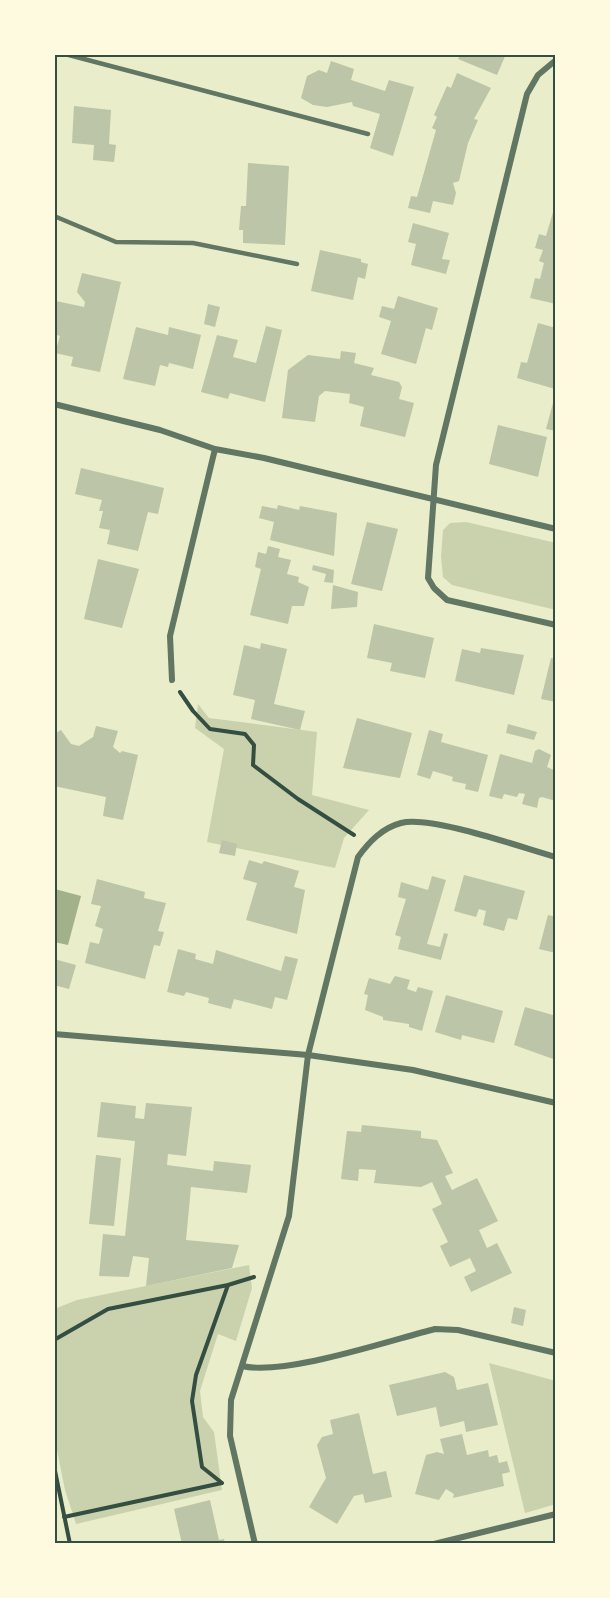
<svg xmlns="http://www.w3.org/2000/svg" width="610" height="1598" font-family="Karla,sans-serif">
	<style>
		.green { fill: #cad2ad }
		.water { fill: #a3b18a }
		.building { fill: #bcc5a7 }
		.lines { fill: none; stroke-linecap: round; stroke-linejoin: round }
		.path { stroke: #344e41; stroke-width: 4 }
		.service { stroke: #617663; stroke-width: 4.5 }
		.minor { stroke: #617663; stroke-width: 6 }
		.neatline { fill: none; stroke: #344e41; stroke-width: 2 }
	</style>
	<rect width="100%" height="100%" fill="#e9edc9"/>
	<path class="green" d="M466 522 556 543V610L452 585 443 577 441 557 443 530 450 523Z
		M198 704 209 718 317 732 312 795 369 810 344 838 335 868 207 842 224 749 195 728Z
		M249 1265 252 1288 236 1341 218 1334 200 1391 203 1417 214 1432 222 1490 76 1524 65 1490 54 1435V1309L77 1300Z
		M489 1363 556 1381V1504L525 1513Z"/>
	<path class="water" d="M55 889 81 896 68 945 54 942Z"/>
	<path class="building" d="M461 54H506L497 75 458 59Z
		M331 61 354 69 351 80 385 91 389 80 414 87 393 156 370 148 380 114 353 106 352 102 327 107 313 105 301 98 307 76 319 70 327 73Z
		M457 73 491 88 474 119 478 120 468 143 459 181 453 183 456 193 453 205 433 201 430 213 408 208 411 196 417 197 436 130 432 128 437 117 434 115 447 86 451 88Z
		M74 106 111 110 109 144 116 145 114 162 93 160 94 145 72 143Z
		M248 163 289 166 285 245 243 243V230H239L241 206H246Z
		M556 202V304L530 298 535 278 540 279 544 263 539 261 543 250 535 248 539 234 546 236Z
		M413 223 449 233 442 259 450 260 446 274 411 265 416 244 408 242Z
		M320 250 361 259V262L368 264 365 279 358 277 353 300 311 291Z
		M82 273 121 282 100 372 71 366 73 357 55 353 60 336 54 334 56 301 84 307 85 302 77 292Z
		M398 296 438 308 432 330 426 328 416 364 381 354 391 321 379 317 382 306 394 309Z
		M208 304 220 307 215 327 204 324Z
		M538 323 556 328 555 389 517 378 521 362 527 363Z
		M266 326 282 330 265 402 230 393 228 399 201 392 217 335 238 340 233 357 256 363Z
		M136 327 168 335 169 327 201 335 193 369 169 363 168 367 160 365 155 386 123 379Z
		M341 351 356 353 354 363 374 368 371 375 399 382 402 387 399 399 414 403 405 437 360 426 364 407 349 403 350 394 325 391 319 396 315 422 282 418 288 370 308 355 340 359Z
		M553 403 556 404V431L546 429Z
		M498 425 547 437 538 477 489 464Z
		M81 468 164 488 158 514 148 512 138 551 107 544 110 530 99 528 103 511H99L102 500 75 494Z
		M278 505 299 510 300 506 337 513 334 556 270 540 274 522 259 518 262 506 277 509Z
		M367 522 398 529 382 591 351 584Z
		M268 546 280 549 278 557 291 560 287 574 299 577 298 582 309 587 304 606H292L288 624 250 615 261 569 255 567 258 552 266 554Z
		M98 559 139 569 122 628 84 619Z
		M313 565 334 570 333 583 324 582 326 574 312 570Z
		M333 585 358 592 357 607 331 609Z
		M374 624 434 638 425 678 390 671 392 663 367 658Z
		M261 643 287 649 274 704 305 711 300 730 251 719 255 700 233 695 244 645 260 649Z
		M481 648 524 655 514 695 455 681 462 649 480 653Z
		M551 658 556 659V702L541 699Z
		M357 718 412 733 400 778 343 768Z
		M508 724 537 732 534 740 506 733Z
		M96 726 118 731 113 747 120 753 122 751 138 755 123 820 103 816 106 797 54 786V734L61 730 71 744 79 746 93 737Z
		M429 730 443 734 441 742 488 755 478 792 465 789 466 784 452 781 453 777 433 771 430 779 417 775Z
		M539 749 551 755 547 767 556 771V801L542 797 539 798 537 808 522 804 525 794 519 793 517 797 504 794 502 799 489 796 500 754 532 763 535 751Z
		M222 840 237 844 235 856 219 853Z
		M249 860 262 864 264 861 299 871 294 887 305 890 297 934 246 920 257 883 243 879Z
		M464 875 525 891 517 920 508 918 504 931 483 925 486 911 479 909 476 917 454 911Z
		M432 876 446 880 427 944 440 947 444 933 448 934 441 960 398 949 401 937 395 935 406 899 398 897 401 882 428 890Z
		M97 879 145 892 144 898 166 903 158 931 164 932 160 946 154 945 145 979 85 963 90 942 99 944 103 929 95 926 101 906 91 904Z
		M548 915 556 917V953L539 949Z
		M178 949 196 954 195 959 213 964 216 950 281 971 285 956 298 959 287 1000 275 997 272 1009 234 999 231 1009 208 1003 209 998 186 992 184 996 167 992Z
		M54 959 76 965 69 989 54 985Z
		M395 976 410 980 407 989 416 992 418 987 433 991 422 1031 409 1027V1024L383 1020V1017L365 1010 368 995 364 994 369 978 390 984Z
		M446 995 503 1011 494 1043 462 1035 461 1040 435 1032Z
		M525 1007 556 1016V1060L514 1045Z
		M101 1102 136 1106 135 1118 144 1119 146 1103 192 1107 186 1156 168 1154 167 1165 213 1171 214 1161 251 1165 247 1193 191 1187 186 1240 239 1245 232 1268 146 1286 149 1258 133 1256 129 1277 99 1276 103 1234 125 1236 135 1141 97 1137Z
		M362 1125 421 1131V1138L437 1140 453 1173 445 1176 452 1190 477 1178 498 1221 479 1230 487 1248 497 1243 512 1273 471 1292 464 1277 476 1271 470 1258 450 1267 440 1246 448 1242 432 1209 442 1204 432 1182 421 1187 374 1183 376 1170 359 1169 358 1181 341 1179 347 1131 361 1132Z
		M96 1155 121 1158 114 1226 89 1224Z
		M514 1307 526 1310 523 1326 511 1323Z
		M445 1372 454 1377 457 1390 488 1383 498 1425 466 1432 464 1421 440 1427 436 1407 397 1416 389 1385Z
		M359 1413 373 1474 386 1471 392 1497 365 1503 363 1494 354 1496 337 1524 309 1507 326 1478 317 1445 322 1437 333 1434 330 1420Z
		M462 1434 467 1455 488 1450 489 1457 497 1455 499 1463 507 1461 510 1472 502 1474 504 1486 453 1498 454 1494 446 1489 439 1500 415 1494 426 1455 437 1452 444 1454 440 1439Z
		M210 1500 219 1540 224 1539 225 1544H182L174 1509Z"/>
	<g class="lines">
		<path class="path" d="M180 692 193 711 210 729 245 734 254 745 253 765 298 799 354 835
			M228 1285 254 1277
			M54 1340 108 1309 228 1285 196 1375 192 1401 202 1467 222 1483 64 1517
			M54 1466 70 1544"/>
		<path class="service" d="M65 54 368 134
			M54 216 116 242 193 243 297 264"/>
		<path class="minor" d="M556 60 538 75 527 94 436 465 428 578 434 588 447 600 556 625
			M54 404 160 430 215 449 264 458 556 529
			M172 680 170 636 215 449
			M54 1034 308 1055 413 1070 556 1103
			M242 1366C285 1376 388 1341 435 1329L458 1330 556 1353
			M255 1544 230 1436 231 1400 289 1216 308 1055 358 857C369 842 382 828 401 823 431 815 523 848 556 857
			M434 1544 556 1514"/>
	</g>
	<rect width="610" height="1598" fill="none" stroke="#fefae0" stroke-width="111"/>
	<rect x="56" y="56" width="498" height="1486" class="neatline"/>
</svg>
